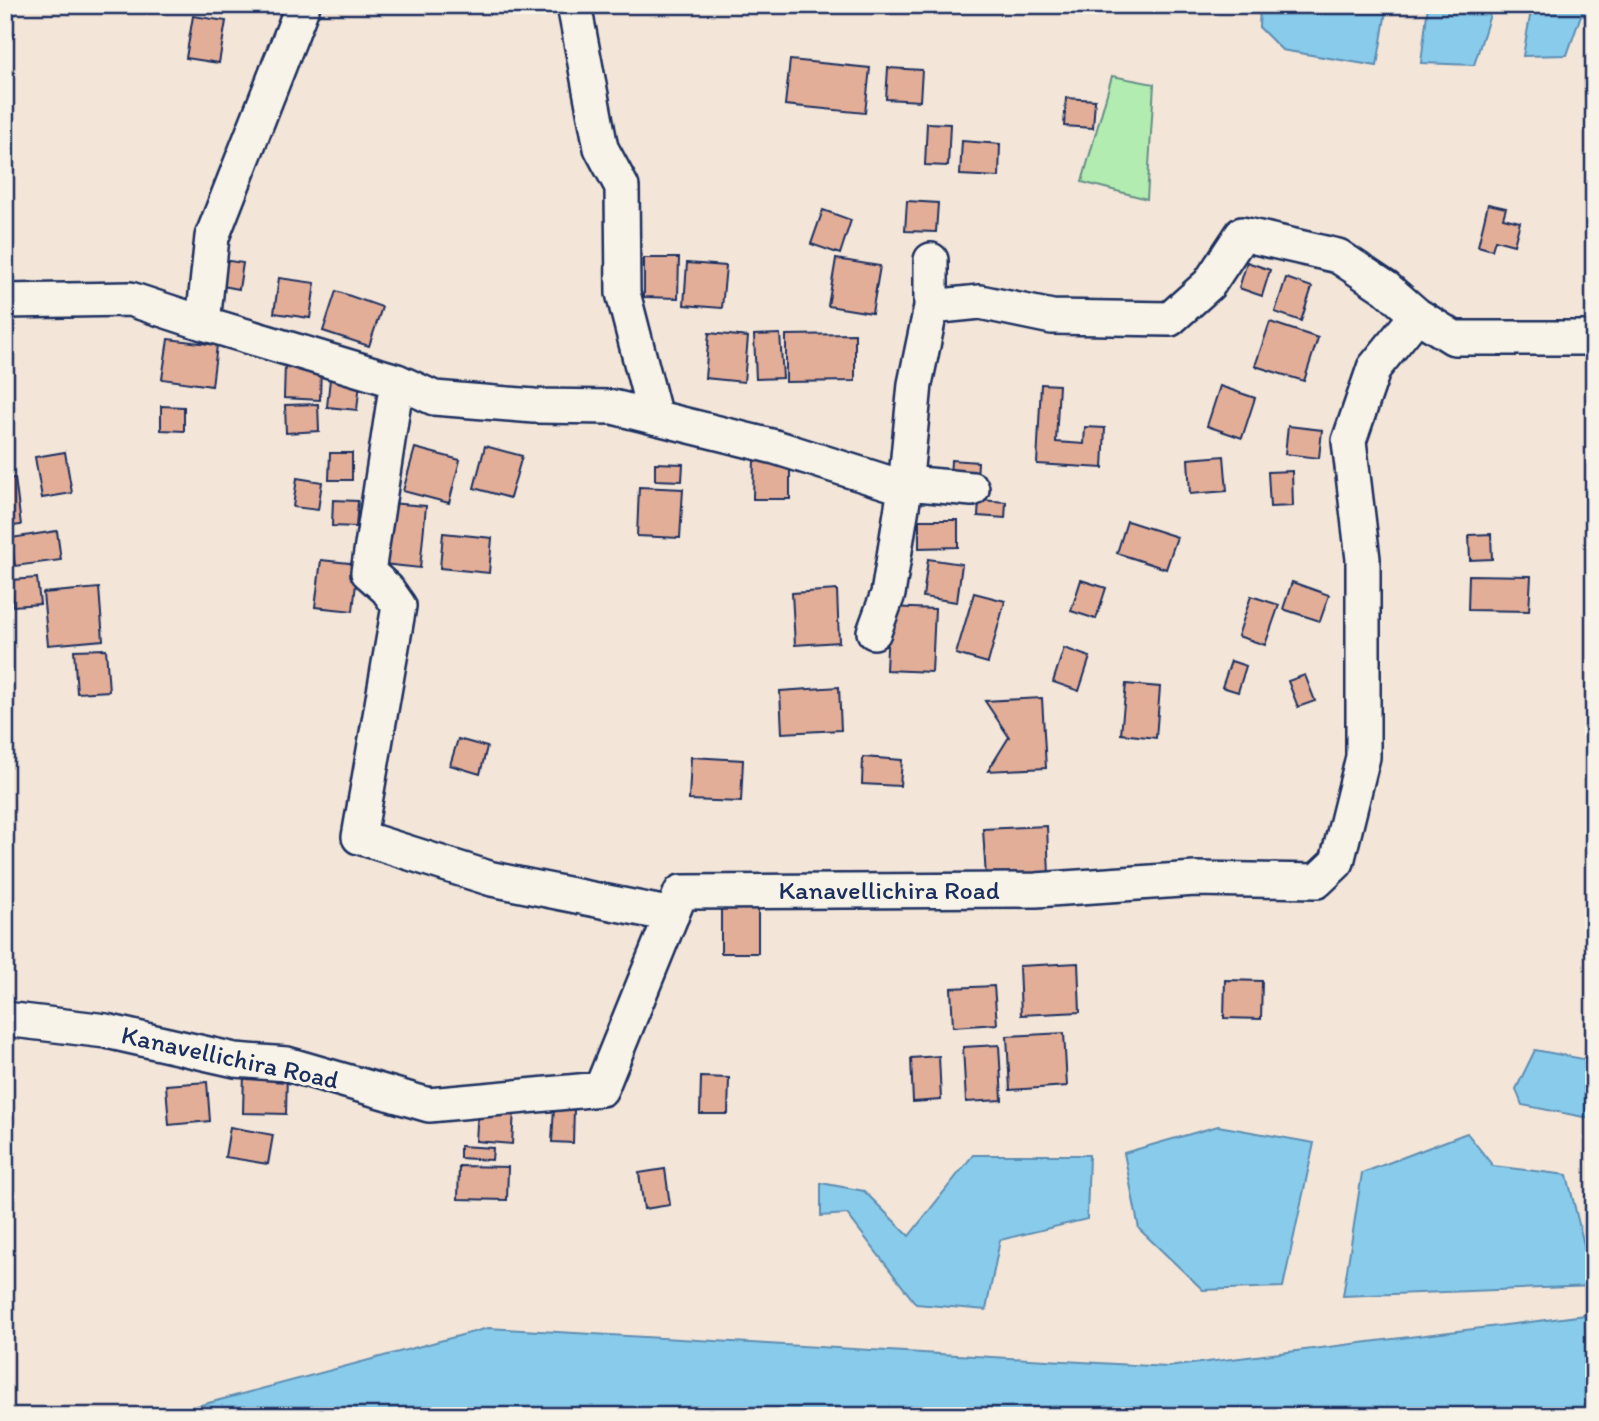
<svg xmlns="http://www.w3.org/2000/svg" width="1599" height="1421" font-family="Itim,sans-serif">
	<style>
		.green { fill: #b2ecb0; stroke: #668e87; stroke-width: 2 }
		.water { fill: #89cbea; stroke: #5d8db2; stroke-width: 2 }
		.building { fill: #e3ae98; stroke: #1b2f5e; stroke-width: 2 }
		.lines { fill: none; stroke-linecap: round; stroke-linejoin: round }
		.street-casing { stroke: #1b2f5e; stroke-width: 38 }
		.street { stroke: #f7f3e8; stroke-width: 33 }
		.labels { text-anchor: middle; stroke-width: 7; stroke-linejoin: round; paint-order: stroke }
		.street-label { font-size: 26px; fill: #1b2f5e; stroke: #f7f3e8 }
	</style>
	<rect width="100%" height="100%" fill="#f3e5d8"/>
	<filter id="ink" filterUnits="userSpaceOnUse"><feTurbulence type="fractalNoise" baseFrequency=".0143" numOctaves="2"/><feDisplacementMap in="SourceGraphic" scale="14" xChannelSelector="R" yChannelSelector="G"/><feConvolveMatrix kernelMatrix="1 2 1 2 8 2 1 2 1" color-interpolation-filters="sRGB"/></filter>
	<g filter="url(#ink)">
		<path class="green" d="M1112 76 1154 84 1147 199 1082 182Z"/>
		<path class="water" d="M1260 5H1387L1377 66 1282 50 1259 27Z
			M1428 5H1493L1474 65 1421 63Z
			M1532 5H1594V19L1581 15 1567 55 1523 56Z
			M1535 1050 1594 1061V1119L1522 1105 1516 1089Z
			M1218 1126 1314 1143 1283 1287 1203 1290 1139 1229 1124 1153Z
			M1467 1133 1493 1166 1567 1175 1594 1286 1343 1296 1362 1173Z
			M973 1155H1089L1087 1219 1000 1240 986 1310 916 1304 847 1214 821 1216V1183L864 1191 909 1236Z
			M1594 1314V1416H160L488 1328 1167 1367Z"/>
		<path class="building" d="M193 16 226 21 219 63 186 58Z
			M790 60 870 68 865 113 785 105Z
			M888 68 922 70 920 101 886 99Z
			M1066 98 1095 100 1093 128 1064 126Z
			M927 123 950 124 948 166 925 165Z
			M962 141 1000 144 999 177 960 175Z
			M907 201 938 203 936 232 905 231Z
			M1488 204 1506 208 1503 218 1520 222 1514 245 1495 240 1492 250 1478 246Z
			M823 210 851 220 840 254 811 244Z
			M644 258H679L678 298 644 297Z
			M216 259 243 263 239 289 212 284Z
			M836 259 880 266 872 313 828 306Z
			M1247 262 1270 270 1262 296 1239 288Z
			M687 263 726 266 722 308 684 305Z
			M279 278 315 283 310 318 274 313Z
			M1286 278 1312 287 1301 321 1275 312Z
			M336 291 382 307 369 346 323 331Z
			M1270 322 1318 338 1304 381 1255 366Z
			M709 333 748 337 744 382 705 378Z
			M780 334 783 378 756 379 754 335Z
			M855 334V381L786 382V335Z
			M168 339 217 345 212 386 162 379Z
			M285 364 321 365 320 400 284 398Z
			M331 369 361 372 357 410 327 407Z
			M1041 384 1059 385 1056 442 1084 444 1085 427 1105 428 1103 468 1037 464Z
			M1220 386 1255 398 1242 438 1207 426Z
			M318 404 319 431 286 433 285 405Z
			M161 406 184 407V431L161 430Z
			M1288 426 1322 430 1319 458 1285 454Z
			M485 446 522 456 510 498 474 488Z
			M415 448 460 460 449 503 403 491Z
			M65 452 72 493 42 498 35 457Z
			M330 453H352V480H329Z
			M1224 456 1227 491 1190 494 1188 459Z
			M754 459H790V499H753Z
			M951 460 978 462 977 480 950 479Z
			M655 463 683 464 682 481 655 480Z
			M1292 471 1293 506 1270 507 1268 472Z
			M15 478 21 525 5 527V479Z
			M297 478 322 482 318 510 293 507Z
			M639 487 683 489 680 538 637 536Z
			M333 500 358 501 356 527 332 526Z
			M979 500 1006 502 1005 518 978 516Z
			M389 503 426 506 420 568 383 564Z
			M919 520H958V547L919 548Z
			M1127 521 1177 537 1166 569 1117 553Z
			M57 531 61 560 15 566 11 538Z
			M443 533 492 538 489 573 440 568Z
			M1491 534 1492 559 1470 560 1469 535Z
			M928 559 962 564 957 602 923 597Z
			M321 560 358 564 353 611 315 607Z
			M1469 575 1531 576 1529 611 1468 610Z
			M37 578 40 604 13 606 11 580Z
			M1081 580 1106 588 1096 619 1071 611Z
			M1292 582 1329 595 1320 621 1283 609Z
			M99 588 103 640 48 645 43 593Z
			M837 590 839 642 795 645 792 593Z
			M974 593 1005 601 988 663 956 654Z
			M1251 596 1279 605 1265 645 1238 636Z
			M889 607 935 609 932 672 886 670Z
			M1064 648 1090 657 1079 691 1053 682Z
			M106 649 109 691 77 693 74 650Z
			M1231 661 1246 666 1238 692 1222 687Z
			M1305 675 1315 701 1298 707 1288 681Z
			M1126 684 1160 687 1156 738 1121 734Z
			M839 687 841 730 782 733 780 691Z
			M1042 698 1046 768 988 771 1009 737 985 701Z
			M458 739 487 747 480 774 450 765Z
			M691 757 743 760 741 802 689 800Z
			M863 757 902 760 900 786 862 784Z
			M1047 826 1049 875 986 878 983 829Z
			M721 905H758V953H721Z
			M1078 963 1080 1012 1021 1015 1019 966Z
			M1225 980 1262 981 1261 1019 1224 1018Z
			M994 986 997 1024 953 1027 951 988Z
			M1064 1033 1067 1086 1010 1090 1007 1036Z
			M999 1045 1002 1100 966 1102 963 1047Z
			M939 1056 941 1100 913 1102 911 1058Z
			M244 1071 287 1072 286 1114 243 1113Z
			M701 1077 729 1078 728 1114H700Z
			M207 1082 210 1121 169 1125 166 1085Z
			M554 1107 574 1108 573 1143 552 1142Z
			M478 1108 514 1110 512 1144 476 1141Z
			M230 1127 273 1135 268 1164 225 1157Z
			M460 1146 493 1148 492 1160 460 1158Z
			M459 1166 508 1167 507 1200 458 1199Z
			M665 1169 670 1205 644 1209 639 1173Z"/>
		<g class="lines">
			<g class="street-casing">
				<path id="street" d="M303 5 212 237 203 323 397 381 434 398 534 406 613 407 775 447 905 488 915 384 931 307 980 302 1052 317 1170 319 1209 284 1242 234 1338 256 1386 288 1417 315 1454 338H1594
					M574 5 601 148 622 187 623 293 655 417
					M5 301 130 299 203 323
					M931 307V260
					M397 381 368 572 387 589 399 606 359 837 492 879 672 915
					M874 632 888 594 905 488 918 484 972 489
					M5 1019 106 1031 235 1060 287 1064 429 1105 601 1089 681 892 1036 890 1195 879 1317 881 1337 862 1363 757V559L1349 441 1374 368 1417 315"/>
			</g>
			<use href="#street" class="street"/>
		</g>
	</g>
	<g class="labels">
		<g class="street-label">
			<text x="889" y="899">Kanavellichira Road</text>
			<text transform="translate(230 1057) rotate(12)" y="9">Kanavellichira Road</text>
		</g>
	</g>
	<rect width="1599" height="1421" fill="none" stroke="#f7f3e8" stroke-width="28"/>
	<rect x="14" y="14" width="1571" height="1393" fill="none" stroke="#1b2f5e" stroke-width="2.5" filter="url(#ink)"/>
</svg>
